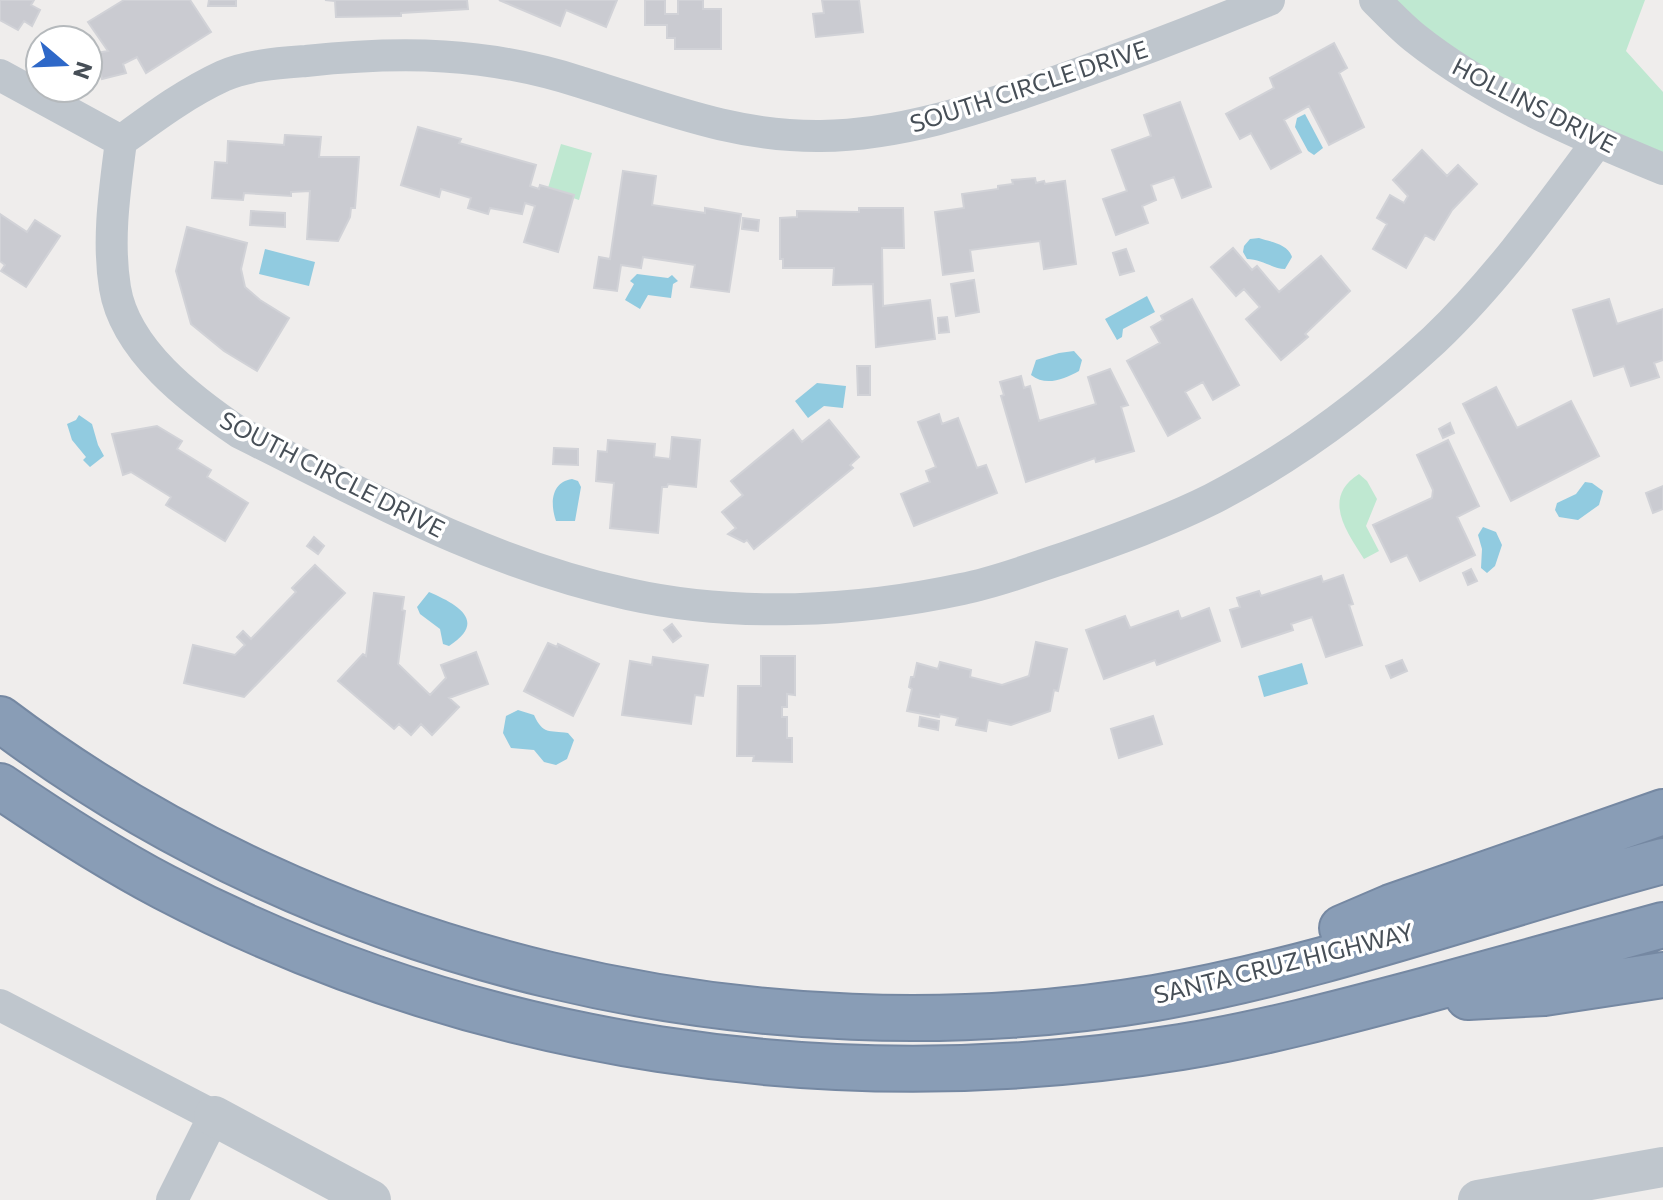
<svg xmlns="http://www.w3.org/2000/svg" width="1663" height="1200" font-family="Commissioner,sans-serif">
	<style>
		.green { fill: #bfe8d1 }
		.water { fill: #91cbe0 }
		.building { fill: #cacbd1; stroke: #d1d2d7; stroke-width: 2 }
		.lines { fill: none; stroke-linecap: round; stroke-linejoin: round }
		.motorway-casing { stroke: #7588a2; stroke-width: 48 }
		.minor { stroke: #bfc6cd; stroke-width: 32 }
		.tertiary { stroke: #bfc6cd; stroke-width: 40 }
		.motorway { stroke: #899db6; stroke-width: 44 }
		.labels { text-anchor: middle; stroke-width: 7; stroke-linejoin: round; paint-order: stroke }
		.street-label { font-size: 24px; fill: #474f57; stroke: #fff }
	</style>
	<rect width="100%" height="100%" fill="#efedec"/>
	<path class="green" d="M1378 0H1645L1626 51 1663 92V170L1523 108Z
		M561 144 592 153 579 200 573 198V195L548 188Z
		M1359 474 1367 481 1377 499 1366 526 1379 551 1364 559C1347 532 1321 498 1359 474Z"/>
	<path class="water" d="M1305 114 1323 148 1314 155 1308 151 1295 127 1297 118Z
		M1259 238C1271 242 1288 244 1292 257L1285 269C1273 269 1262 259 1247 259L1243 252 1244 246 1250 239Z
		M265 249 315 262 309 286 259 274Z
		M637 274 668 278 672 275 678 281 673 284 671 298 648 295 640 309 625 300 634 284 630 281Z
		M1147 296 1155 312 1123 329 1122 337 1117 340 1105 319Z
		M1074 351 1082 360 1079 371C1064 379 1046 387 1031 375L1036 360 1059 353Z
		M817 383 846 386 843 408 824 406 808 418 795 401Z
		M79 415 92 424 98 445 104 456 90 467 83 460 86 457 72 440 67 424 76 420Z
		M572 479 578 481 581 487 575 521H556C550 504 551 482 572 479Z
		M1585 482 1592 483 1603 491 1599 505 1578 520 1559 517 1555 510 1557 503 1576 494Z
		M1483 527 1496 532 1502 545 1495 566 1487 573 1481 568 1482 549 1478 535Z
		M429 592C457 604 488 621 449 646L443 644 440 629 420 614 417 607Z
		M1302 663 1308 684 1264 697 1258 676Z
		M518 710 534 715C543 735 549 730 568 733L574 740 567 759 556 765 544 762 534 750 511 748 503 733 506 716Z"/>
	<path class="building" d="M0 0H34L31 5 40 10 32 26 24 21 18 30 0 20Z
		M124 0H190L211 32 146 73 137 57 123 64 126 73 102 79 96 53 108 51 88 22Z
		M209 0H236V6H208Z
		M325 0H467L468 9 401 13V16L336 17 335 1Z
		M499 0H617L606 27 566 10 560 26Z
		M645 0H665V14H678V0H703V9H721V49H675V38H667V25H645Z
		M822 0H859L863 32 816 37 813 14 824 13Z
		M1334 43 1347 68 1339 73 1364 127 1329 145 1309 106 1284 120 1301 152 1271 169 1251 133 1240 139 1226 114 1274 88 1270 78Z
		M1180 102 1211 187 1182 198 1174 177 1151 185 1156 200 1142 206 1148 223 1116 235 1103 199 1127 191 1112 150 1151 136 1144 115Z
		M418 127 461 139 459 143 536 165 530 186 539 189 540 185 574 195 558 252 524 242 535 206 525 203 522 214 490 208 488 214 468 208 471 198 441 189 439 197 401 185Z
		M285 135 321 137 319 157H359L355 208H351L350 217 338 241 307 239 310 191 291 192V196L244 193 243 200 212 198 215 162 227 163 228 141 284 145Z
		M1422 150 1447 176 1458 165 1477 184 1452 210 1434 240 1425 235 1406 268 1373 249 1387 224 1377 218 1390 195 1404 203 1408 196 1393 180Z
		M623 171 656 176 652 205 705 213V208L741 214 729 292 691 287 695 265 643 257 641 268 621 265 617 291 594 288 599 257 610 259Z
		M1035 178 1036 183 1044 181 1045 184 1065 181 1076 264 1044 269 1040 241 970 250 973 271 943 275 935 212 964 208 962 194 998 189V186L1013 184 1012 180Z
		M859 208H903L904 248H882L883 306 930 300 935 339 876 347 873 284 833 285 834 268H783V259H780V218L797 217V211L859 212Z
		M251 211 285 213V227L250 225Z
		M0 214 27 232 35 220 60 236 26 287 1 271 5 265 0 261Z
		M743 218 759 220 758 231 742 229Z
		M187 227 247 243 241 269 245 287 260 300 289 318 257 371 224 351 191 324 176 271Z
		M1233 248 1252 270 1257 266 1279 292 1321 256 1350 291 1305 334 1308 337 1281 360 1246 319 1260 307 1244 289 1236 296 1211 267Z
		M1126 249 1134 271 1120 275 1113 253Z
		M974 280 979 312 956 316 951 284Z
		M1192 299 1239 385 1213 400 1203 382 1185 392 1200 418 1168 436 1127 361 1160 343 1151 327 1163 320 1161 316Z
		M1609 299 1617 324 1663 309V360L1654 363 1659 377 1631 386 1624 366 1594 376 1573 310Z
		M947 317 949 332 939 333 938 318Z
		M857 366H870V395H858Z
		M1110 369 1128 405 1121 407 1134 451 1096 462 1095 458 1026 482 1001 396 1004 395 1000 382 1021 376 1024 388 1030 386 1039 421 1096 404 1088 377Z
		M1496 387 1517 428 1571 401 1599 456 1511 501 1463 404Z
		M939 414 942 424 958 418 977 468 986 465 997 493 914 526 901 494 930 482 926 471 936 467 918 422Z
		M829 420 859 457 850 465 853 468 754 549 747 540 744 542 728 534 736 528 722 512 743 495 731 481 793 430 802 442Z
		M1450 423 1454 433 1443 438 1439 429Z
		M157 426 182 441 177 449 211 470 207 477 248 503 225 541 166 505 171 497 131 472 123 475 112 434Z
		M672 437 700 440 696 487 668 484 667 487H662L658 533 610 528 614 483 596 481 598 451 607 452 608 440 655 444 654 457 670 459Z
		M1448 440 1479 506 1457 517 1475 555 1420 581 1407 555 1391 562 1373 525 1432 498 1433 490 1417 455Z
		M554 448 578 449V465L553 464Z
		M1663 486V509L1653 513 1646 493Z
		M314 537 324 546 318 554 307 546Z
		M315 565 345 593 244 697 184 683 193 645 235 655 245 645 237 637 243 631 251 639 296 592 292 588Z
		M1471 569 1477 581 1468 585 1463 573Z
		M1343 575 1353 604 1349 605 1362 645 1326 657 1312 617 1291 624 1293 630 1242 647 1230 610 1240 607 1237 598 1259 591 1261 596 1321 576 1323 582Z
		M374 593 404 597 402 610 405 611 398 664 430 695 446 678 441 665 476 652 488 684 449 698 459 707 432 735 421 724 411 735 399 724 394 729 338 681 363 654 366 656Z
		M1209 608 1220 641 1157 665 1155 660 1104 679 1086 630 1125 616 1130 628 1178 611 1181 619Z
		M672 624 681 636 673 642 664 630Z
		M1036 642 1067 649 1058 691 1054 690 1050 711 1011 725 988 720 986 731 956 725 958 718 940 714 939 717 907 711 912 689 909 687 911 677H914L917 663 938 669 940 662 971 670 970 677 1002 685 1029 676Z
		M548 643 557 647 558 644 599 664 573 716 524 691Z
		M761 656H795V695L787 694V707H782V717H787V738H792V762L753 761 754 756H737L738 686H761Z
		M653 657 708 665 703 696 695 695 691 724 622 715 630 661 652 665Z
		M1402 660 1407 671 1391 678 1386 666Z
		M1153 716 1162 744 1119 758 1111 729Z
		M920 717 939 721 938 730 919 726Z"/>
	<g class="lines">
		<g class="motorway-casing">
			<path id="motorway" d="M0 719C322 962 757 1065 1155 998 1327 968 1494 906 1663 861
				M0 786C53 822 107 857 164 887 476 1050 834 1103 1181 1047 1261 1034 1340 1013 1419 992 1500 970 1582 947 1663 925
				M1342 928 1391 907 1663 812
				M1468 997 1544 993 1663 975"/>
		</g>
		<path class="minor" d="M1269 0C1196 30 1123 58 1049 84 975 110 900 135 821 136 733 137 662 107 580 82 487 52 402 51 306 61 280 63 247 65 223 76 186 93 154 117 121 141 115 189 107 239 115 288 125 350 191 400 240 433 367 496 489 564 628 594 736 618 855 612 962 589 998 582 1033 568 1067 557 1116 540 1166 522 1212 499 1292 458 1368 401 1434 340 1496 281 1547 210 1598 141
			M1375 0C1388 13 1401 27 1415 38 1488 96 1578 134 1663 169
			M0 75 121 141
			M0 1005 214 1116 172 1200"/>
		<path class="tertiary" d="M214 1116 371 1200
			M1478 1200 1663 1167"/>
		<use href="#motorway" class="motorway"/>
	</g>
	<g class="labels">
		<g class="street-label">
			<text transform="translate(1029 87) rotate(-18)" y="8">SOUTH CIRCLE DRIVE</text>
			<text transform="translate(1534 106) rotate(27)" y="8">HOLLINS DRIVE</text>
			<text transform="translate(332 475) rotate(27)" y="8">SOUTH CIRCLE DRIVE</text>
			<text transform="translate(1284 964) rotate(-14)" y="8">SANTA CRUZ HIGHWAY</text>
		</g>
	</g>
	<g transform="translate(64 64) rotate(109)"><circle r="38" fill="#ffffff" stroke="#b5b9bc" stroke-width="2"/>
	<path d="M0-6L14 30L0 20L-14 30Z" fill="#2e68c8"/>
	<text y="-12" font-size="22" font-weight="bold" text-anchor="middle" fill="#474f57">N</text>
	</g>
</svg>
